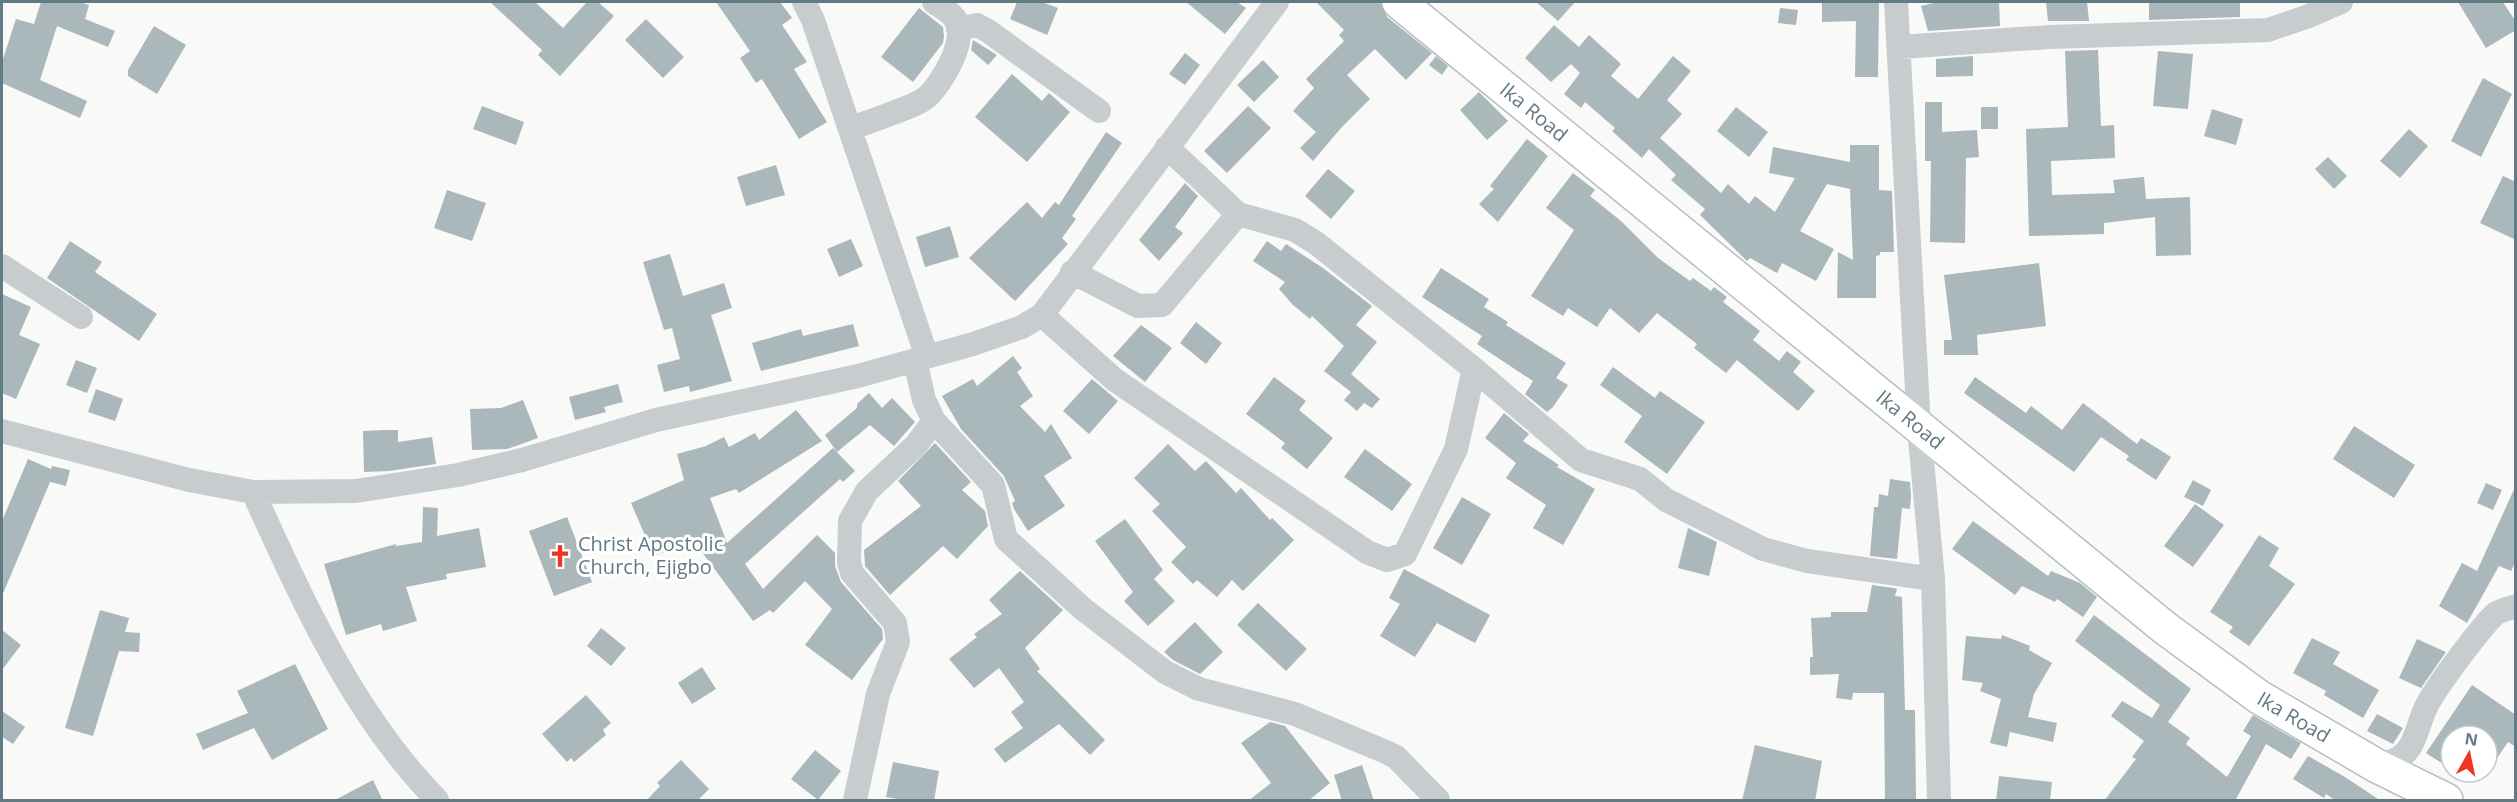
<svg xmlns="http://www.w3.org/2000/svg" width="2517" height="802" font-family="'Open Sans',sans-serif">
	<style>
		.building { fill: #aab7bb }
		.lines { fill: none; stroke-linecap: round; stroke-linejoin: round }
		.secondary-casing { stroke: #b6bec2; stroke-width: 36 }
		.street { stroke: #c7cccf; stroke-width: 24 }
		.secondary { stroke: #fff; stroke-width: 33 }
		.labels { text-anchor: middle; stroke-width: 6; stroke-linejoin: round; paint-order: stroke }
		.street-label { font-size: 20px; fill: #627a84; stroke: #fff }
		.poi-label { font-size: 20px; fill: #627a84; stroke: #fff; text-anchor: start }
	</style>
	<rect width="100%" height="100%" fill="#f9f9f7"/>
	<path class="building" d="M41 2H79L89 5 85 19 115 31 108 47 57 26 40 80 87 101 80 118 2 83V62L16 19 34 24Z
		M490 2H535L563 28 587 2H598L614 16 560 76 538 55 542 50Z
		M716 2H780L792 18 782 25 807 62 794 69 827 122 799 139 762 79 756 83 740 58 750 51Z
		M1017 2H1042L1058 8 1047 35 1010 19Z
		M1186 2H1237L1246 8 1225 34Z
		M1316 2H1381L1387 17 1432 53 1406 80 1375 49 1347 75 1370 99 1341 128 1313 161 1300 148 1316 132 1293 111 1314 88 1306 79 1344 41 1339 35 1344 30Z
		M1536 2H1575L1558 21Z
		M1822 2H1879L1878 77H1855L1856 21 1822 22Z
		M1938 2H1999L2000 26 1928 31 1921 6Z
		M2046 2H2087L2089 21H2048Z
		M2149 2H2240V17L2149 20Z
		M2458 2H2503L2516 22V30L2486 48Z
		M919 8 943 27 944 36 943 43 913 82 881 57Z
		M1780 8 1798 10 1796 25 1778 23Z
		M646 19 684 57 663 78 625 40Z
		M1554 25 1579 47 1589 35 1621 64 1611 76 1638 99 1673 56 1691 71 1667 100 1682 114 1660 138 1721 193 1728 184 1749 204 1755 196 1775 212 1795 178 1769 173 1773 147 1850 162V145H1879V190L1892 191 1894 252H1880V255L1876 256V298H1837L1838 252 1853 260 1850 189 1827 184 1800 231 1834 249 1816 281 1782 263 1777 273 1750 258 1747 261 1700 215 1705 209 1671 180 1676 175 1649 149 1642 158 1612 131 1615 128 1585 102 1581 108 1564 94 1580 73 1571 64 1551 82 1525 58Z
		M154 26 186 45 157 94 128 76V70Z
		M973 40 997 55 988 65 971 50Z
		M2098 50 2101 126 2114 125 2115 158 2051 161 2052 195 2115 193 2113 180 2144 177 2146 199 2190 197 2191 255 2156 256 2155 217 2104 223V234L2029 236 2026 129 2068 127 2065 51Z
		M2158 51 2193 54 2188 109 2153 106Z
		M1185 53 1200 65 1185 85 1169 74Z
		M1436 56 1448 66 1442 75 1429 65Z
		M1973 56V76L1936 77V59Z
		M1263 60 1279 77 1254 102 1237 85Z
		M1012 74 1042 101 1049 93 1070 112 1027 162 975 117Z
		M2483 78 2512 94 2481 157 2451 141Z
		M1479 92 1508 121 1487 140 1460 110Z
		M1925 102H1942V132L1977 130 1979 157 1966 158 1965 243 1930 242 1931 161H1925Z
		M482 106 524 122 516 145 473 129Z
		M1248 106 1271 128 1227 173 1204 151Z
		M1736 107 1768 132 1749 157 1717 131Z
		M1981 107H1998V129H1981Z
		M2212 109 2243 119 2236 145 2204 136Z
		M2409 129 2428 146 2400 178 2380 161Z
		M1106 132 1122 143 1072 216 1076 219 1062 238 1068 244 1015 301 969 258 1027 202 1042 218 1055 202 1059 205Z
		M1527 139 1548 156 1498 222 1479 204 1494 189 1490 186Z
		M2328 157 2347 176 2334 189 2315 169Z
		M776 165 785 195 746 206 737 177Z
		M1328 169 1355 191 1331 219 1305 196Z
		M1573 173 1595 190 1590 196 1621 221 1658 258 1690 281 1693 278 1711 291 1714 287 1727 297 1723 302 1760 331 1753 340 1779 361 1787 351 1801 362 1793 372 1815 391 1798 411 1737 360 1726 373 1694 348 1697 344 1657 313 1639 333 1610 308 1597 327 1568 308 1563 316 1531 296 1574 230 1546 208Z
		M2503 176 2516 182V240L2480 223Z
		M1185 183 1198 196 1175 227 1183 233 1159 261 1139 240Z
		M447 190 486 203 472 241 434 228Z
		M950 226 959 257 925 267 916 237Z
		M851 239 863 266 839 277 827 249Z
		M70 241 102 262 95 272 157 314 139 341 47 278Z
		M1267 241 1281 251 1286 244 1323 268 1372 306 1356 325 1377 342 1351 374 1380 399 1372 408 1364 403 1357 411 1344 400 1351 392 1324 371 1344 346 1312 316 1310 319 1293 305 1279 289 1285 282 1253 261Z
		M670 254 683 296 724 283 732 308 711 315 732 381 690 392 689 386 664 392 657 365 680 359 672 328 664 330 643 262Z
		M2039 263 2046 326 1977 335 1978 355H1944V340H1952L1944 275Z
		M1441 268 1489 299 1484 307 1508 322 1506 325 1566 363 1556 378 1568 385 1553 407 1547 412 1525 394 1533 381 1477 344 1482 336 1422 297Z
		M2 294 31 307 19 335 40 344 16 399 2 393Z
		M1196 322 1222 343 1206 364 1180 343Z
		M853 324 859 346 761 371 752 343 801 329 803 336Z
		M1141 325 1172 348 1145 382 1113 356Z
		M1013 356 1022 368 1017 372 1033 396 1020 406 1045 432 1051 424 1072 458 1044 476 1065 506 1028 531 1014 509 1012 503 1015 501 1004 476 961 429 942 396 973 379 977 386Z
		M76 360 97 368 87 393 66 385Z
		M1613 367 1655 398 1660 391 1705 422 1667 474 1624 442 1642 416 1600 385Z
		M1274 377 1306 401 1299 410 1333 438 1307 469 1281 448 1285 443 1246 414Z
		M1975 377 2026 413 2031 406 2062 430 2083 403 2137 444 2141 438 2171 457 2156 480 2126 460 2129 456 2101 437 2074 472 1964 393Z
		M1092 379 1118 401 1089 434 1063 411Z
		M618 384 623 402 604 407 606 412 575 420 569 397Z
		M96 389 123 399 115 421 88 412Z
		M869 393 882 408 892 398 915 422 894 446 870 425 837 452 825 435 857 408V404Z
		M523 400 538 438 507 449 472 450 470 409 501 408Z
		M796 410 822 441 739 493 736 489 710 498 727 543 833 448 855 471 843 482 840 479 745 564 763 589 817 535 835 553V566L841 582 882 629 883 639 852 680 805 645 832 609 805 581 773 613 770 610 753 621 693 540 654 556 631 503 684 480 677 454 706 446 724 437 729 447 755 433 759 440Z
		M1504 413 1529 434 1523 441 1559 465 1557 467 1595 489 1563 545 1533 528 1546 505 1506 478 1516 463 1485 438Z
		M2354 426 2415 465 2394 498 2333 459Z
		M385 430H398V442L432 437 436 464 389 471 364 472 363 431Z
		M935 443 971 482 962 490 985 511 988 526 957 559 943 546 890 595 865 566 864 550 921 506 898 481Z
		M1168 444 1195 471 1206 461 1236 493 1241 488 1270 520 1272 518 1294 540 1243 591 1232 580 1217 597 1197 580 1193 584 1171 562 1186 547 1152 511 1160 504 1134 478Z
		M1365 449 1412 484 1392 511 1344 477Z
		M28 459 51 469 52 466 70 470 66 486 50 482 2 596V521Z
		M1890 479 1910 482 1911 496 1910 509 1902 508 1897 559 1870 556 1874 507H1878L1879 494 1888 496Z
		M2193 480 2211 490 2203 506 2184 497Z
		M2486 483 2502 490 2493 510 2477 503Z
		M2516 485V561L2511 571 2499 566 2467 623 2439 606 2462 563 2477 571Z
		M1462 497 1491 514 1462 565 1433 548Z
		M2195 504 2224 525 2193 567 2164 546Z
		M423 507 438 508 437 536 479 528 486 567 446 574 447 579 406 587 417 621 383 631 381 624 346 635 324 564 396 544V546L422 542Z
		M567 517 592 582 554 596 529 531Z
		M1125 519 1163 570 1154 579 1175 601 1148 626 1124 601 1133 592 1095 541Z
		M1973 521 2048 576 2051 571 2080 583 2097 597 2083 617 2057 599 2055 602 2022 586 2015 595 1952 549Z
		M1688 528 1717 542 1709 576 1678 568Z
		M2259 535 2279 548 2269 566 2295 584 2249 646 2229 632 2233 627 2210 612Z
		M1404 569 1490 615 1475 643 1437 623 1415 657 1380 636 1400 604 1389 598Z
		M1020 571 1063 610 1025 648 1040 669 1037 671 1105 740 1090 755 1059 724 1005 763 994 749 1023 728 1011 712 1024 702 999 668 974 688 949 659 977 637 974 634 1002 614 989 600Z
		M1872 585 1894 588 1897 589 1895 596 1902 597 1905 710H1915L1916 801H1885L1884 693H1853L1852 700 1836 698 1839 674 1810 675V657H1813L1811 618 1831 617V612H1867Z
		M1258 603 1307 649 1286 671 1237 625Z
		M100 610 129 618 125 632 140 633 139 652 119 651 93 736 65 728Z
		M2094 615 2191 689 2168 722 2190 738 2186 744 2227 777 2251 736 2243 731 2253 715 2301 743 2291 759 2266 744 2235 801H2104L2136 759 2132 757 2144 741 2111 716 2122 701 2152 718 2160 705 2075 641Z
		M1195 622 1223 652 1200 674 1173 660 1164 652Z
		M601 628 626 648 611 666 587 646Z
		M2 630 21 645 2 670Z
		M2002 635 2030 646 2029 650 2052 663 2034 694 2028 717 2057 723 2053 742 2010 732 2007 747 1990 743 2001 699 1980 691 1983 683 1962 680 1966 636 2001 639Z
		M2312 638 2340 652 2333 664 2379 690 2363 718 2324 695 2326 691 2293 673Z
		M2417 639 2446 652 2421 688 2399 678Z
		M295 664 328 729 272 760 254 728 203 750 196 734 248 713 237 691Z
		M702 667 716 689 692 704 678 683Z
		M2472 685 2516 715V747L2508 742 2487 773V736H2451V769L2426 753Z
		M586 695 611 723 603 730 606 735 574 762 571 758 567 762 542 734Z
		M2 711 25 727 13 744 2 737Z
		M2377 714 2403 728 2393 744 2367 731Z
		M1270 722 1285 726 1330 783 1308 801H1248L1271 783 1241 743Z
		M1755 745 1822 761 1815 801H1742Z
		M815 750 841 771 818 800 791 779Z
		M2308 756 2345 777 2381 801H2336L2326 794 2324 798 2293 779Z
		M681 760 709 789 697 801H646L660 786 657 783Z
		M893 762 939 771 934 801H908L886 797Z
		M1362 765 1374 801H1342L1334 775Z
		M1999 776 2052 782 2050 801H1996Z
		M373 780 383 801H333Z"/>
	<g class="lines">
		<g class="secondary-casing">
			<g id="secondary">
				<path id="s1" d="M1399 2 2165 628 2259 697 2377 766 2446 800"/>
			</g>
		</g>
		<path class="street" d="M804 2 813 20 927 357
			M1896 2 1919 428 1933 579 1939 800
			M958 29 977 25 988 31 1099 111
			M1899 47 2050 37 2268 30 2309 16 2341 2
			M850 129C866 122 916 107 927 97 942 83 969 39 955 19 951 12 940 7 934 2
			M1167 147 1238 214 1295 230 1316 243 1474 369 1581 460 1640 479 1666 500 1763 549 1807 561 1933 579
			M2 266 81 317
			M1072 272 1138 306 1162 305 1238 214
			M1042 315 1115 380 1367 552 1387 560 1405 554 1456 449 1474 369
			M915 360 924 400 934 421 993 485 1006 539 1083 609 1165 672 1199 689 1295 714 1386 752 1396 757 1438 800
			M2 431 189 480 253 492 356 491 458 475 522 460 656 420 858 376 973 344 1022 327 1042 315 1277 2
			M253 492C303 601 352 713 437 800
			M2377 766C2417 757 2412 738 2426 707 2435 688 2479 630 2494 615 2499 610 2509 609 2516 606
			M855 800 878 694 898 642 895 623 852 573 849 562 850 521 867 491 916 445 934 421"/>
		<use href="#secondary" class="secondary"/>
	</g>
	<defs>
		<g id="church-bare" transform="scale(1.8)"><path d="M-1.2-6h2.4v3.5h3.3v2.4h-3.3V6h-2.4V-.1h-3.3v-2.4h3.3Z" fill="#ef3521" stroke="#fff" stroke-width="2.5" paint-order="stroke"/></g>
	</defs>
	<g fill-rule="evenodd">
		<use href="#church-bare" x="560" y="556"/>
	</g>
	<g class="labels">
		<g class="street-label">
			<text dy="7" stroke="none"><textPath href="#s1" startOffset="174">Ika Road</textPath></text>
			<text dy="7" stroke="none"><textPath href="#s1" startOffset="660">Ika Road</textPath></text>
			<text dy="7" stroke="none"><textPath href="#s1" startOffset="1146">Ika Road</textPath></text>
		</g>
		<g class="poi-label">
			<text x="578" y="551">Christ Apostolic<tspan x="578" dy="23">Church, Ejigbo</tspan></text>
		</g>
	</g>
	<rect width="2517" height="802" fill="none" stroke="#627a84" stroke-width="6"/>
	<g transform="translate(2469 754) rotate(9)"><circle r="28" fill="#ffffff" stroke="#c0cace" stroke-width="1.5"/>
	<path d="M0-4.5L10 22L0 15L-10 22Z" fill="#ef3521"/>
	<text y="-9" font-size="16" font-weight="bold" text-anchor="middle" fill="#627a84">N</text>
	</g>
</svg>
